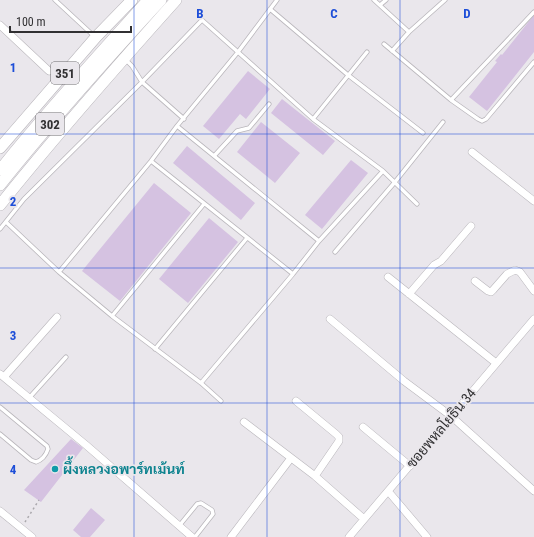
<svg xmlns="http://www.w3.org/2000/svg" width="534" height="537" font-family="'Roboto Condensed',Sarabun,sans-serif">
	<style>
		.building { fill: #d5c2e1 }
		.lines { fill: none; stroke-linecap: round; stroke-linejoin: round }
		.service-casing { stroke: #b9b6bb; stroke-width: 5 }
		.minor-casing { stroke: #b9b6bb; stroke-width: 8 }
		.primary-casing { stroke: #b9b6bb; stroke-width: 12 }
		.path { stroke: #aaa8ac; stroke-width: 1.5; stroke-dasharray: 2 3; stroke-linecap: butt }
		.service { stroke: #fff; stroke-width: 3.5 }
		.minor { stroke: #fff; stroke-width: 7 }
		.primary { stroke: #fff; stroke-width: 11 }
		.grid { fill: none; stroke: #1d4ed8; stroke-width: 1; stroke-opacity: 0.55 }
		.culture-dot { fill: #0f9aa8; stroke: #eae7ec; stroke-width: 1.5 }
		.labels { text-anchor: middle; stroke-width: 3.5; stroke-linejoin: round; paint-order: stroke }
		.shield { fill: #eae7ec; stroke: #68676a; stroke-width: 1 }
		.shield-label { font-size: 13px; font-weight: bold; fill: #313032 }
		.street-label { font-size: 14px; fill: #313032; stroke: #eae7ec }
		.culture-label { font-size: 14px; font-weight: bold; fill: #0d838f; stroke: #eae7ec; text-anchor: start }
		.grid-label { font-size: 13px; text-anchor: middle; font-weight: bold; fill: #1d4ed8; stroke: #eae7ec; stroke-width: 3.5; stroke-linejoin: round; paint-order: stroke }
	</style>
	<rect width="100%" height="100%" fill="#eae7ec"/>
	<path class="building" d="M534 15V52L487 111 469 97 497 62 495 61 501 54 502 55Z
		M248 71 270 89 246 119 240 114 219 139 203 126Z
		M282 99 335 141 323 155 271 113Z
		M261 122 300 153 275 183 237 152Z
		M187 146 255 203 241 220 173 163Z
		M351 160 368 173 322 229 305 215Z
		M154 183 191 213 120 301 82 271Z
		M209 218 238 242 188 303 159 279Z
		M71 439 83 448 41 502 24 490Z
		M91 508 105 520 90 537H81L73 530Z"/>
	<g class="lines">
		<g class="service-casing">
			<path id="service" d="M55 0 95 37
				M374 0 409 32
				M380 5 386 0
				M270 9 348 75 423 133
				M384 44 451 100 478 119 482 121 486 119 534 62
				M392 51 409 32 445 0
				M126 60 132 66 142 82 184 119
				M451 100 534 12
				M313 119 367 52
				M177 126 319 241
				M214 156 237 131 249 128 269 104
				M151 161 293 274
				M383 171 417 204
				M6 222 59 272 112 316 201 383 221 401
				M0 229 24 199 142 82 202 20 313 119 383 171 319 241 293 274 201 383
				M335 252 395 182 443 122
				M59 272 151 161 177 126 238 52 277 0
				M112 316 204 204
				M155 349 247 238
				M29 398 66 357
				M0 407 47 446 48 449C46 455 42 460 36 462L31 460 0 434
				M179 526 197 504 201 503 212 510 213 514 195 537"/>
		</g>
		<g class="minor-casing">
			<path id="minor" d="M0 25 49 71
				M472 152 534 201
				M388 277 496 363
				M475 281 488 291 491 292 493 290 507 274 515 270 520 272 534 291
				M409 294 434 265 441 261 471 226
				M330 319 404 381 451 416 534 491
				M0 374 86 445 192 537
				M4 377 57 317
				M296 401 336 434 339 437V441L315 476
				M244 422 315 476 364 519
				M363 427 410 466
				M388 491 427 537
				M0 511 32 537
				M231 537 291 458
				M349 537 534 319"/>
		</g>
		<g class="primary-casing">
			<path id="primary" d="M0 148 96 37 132 0
				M0 170C47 111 98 56 148 0
				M0 185C51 121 106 60 161 0
				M0 205C56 135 116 67 176 0"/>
		</g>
		<path class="path" d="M25 522 39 500"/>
		<use href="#service" class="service"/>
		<use href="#minor" class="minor"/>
		<use href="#primary" class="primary"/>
	</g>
	<path class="grid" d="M134 0V537M267 0V537M400 0V537M0 134H534M0 268H534M0 403H534"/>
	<circle class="culture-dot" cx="55" cy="469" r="4"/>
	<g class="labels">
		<g class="shield">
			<rect x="51" y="62" width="28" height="22" rx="3"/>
			<rect x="36" y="113" width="28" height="22" rx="3"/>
		</g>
		<g class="shield-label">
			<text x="65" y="78">351</text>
			<text x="50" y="129">302</text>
		</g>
		<g class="street-label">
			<text transform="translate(441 428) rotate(-50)" y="5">ซอยพหลโยธิน 34</text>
		</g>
		<g class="culture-label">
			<text x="63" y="474">ผึ้งหลวงอพาร์ทเม้นท์</text>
		</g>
	</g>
	<g class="grid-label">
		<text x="200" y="18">B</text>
		<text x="334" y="18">C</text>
		<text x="467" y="18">D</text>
		<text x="13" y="72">1</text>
		<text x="13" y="206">2</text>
		<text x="13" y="340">3</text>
		<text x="13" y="474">4</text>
	</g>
	<path d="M10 26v6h121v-6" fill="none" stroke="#313032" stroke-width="2"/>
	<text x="16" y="26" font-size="12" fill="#313032" stroke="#eae7ec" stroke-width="3" paint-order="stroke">100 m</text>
</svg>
